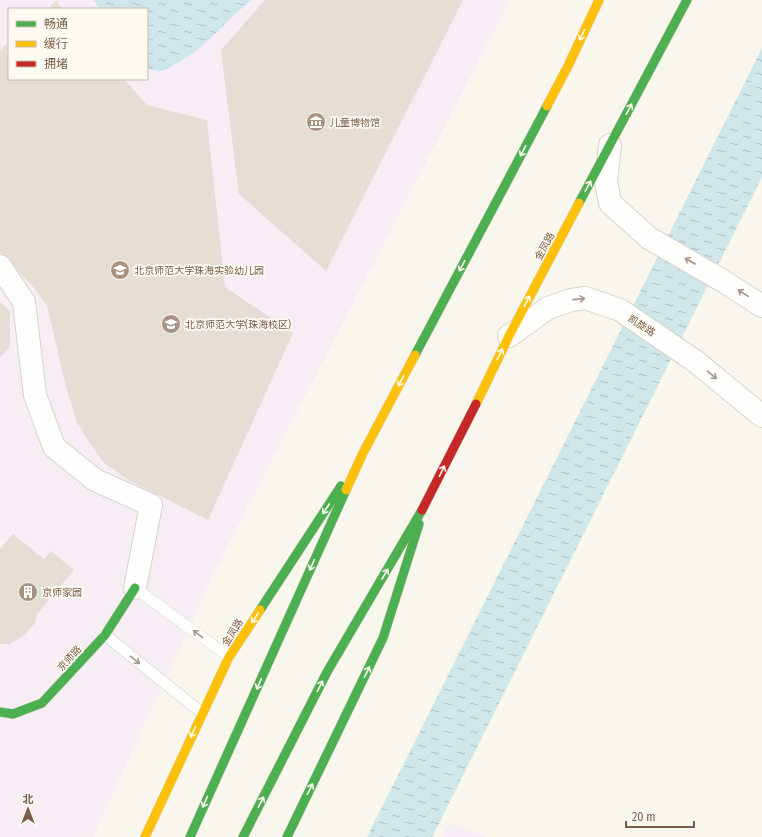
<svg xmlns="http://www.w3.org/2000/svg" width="762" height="837" font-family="'Fira Sans Condensed','Noto Sans SC',sans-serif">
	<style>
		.education { fill: #f6edf5; fill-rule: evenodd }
		.water { fill: url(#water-ripples) }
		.building { fill: #e5ded5 }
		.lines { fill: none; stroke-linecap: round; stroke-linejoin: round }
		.lane-casing { stroke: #d8d3cc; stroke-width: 12 }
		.street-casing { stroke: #d8d3cc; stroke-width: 24 }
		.fast-casing { stroke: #d9d3cc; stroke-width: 10 }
		.slow-casing { stroke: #d9d3cc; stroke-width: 10 }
		.jam-casing { stroke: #d9d3cc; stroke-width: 10 }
		.lane { stroke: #fefefc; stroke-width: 11 }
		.street { stroke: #fefefc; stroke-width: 22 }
		.fast { stroke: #4caf50; stroke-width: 9 }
		.slow { stroke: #ffc107; stroke-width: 9 }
		.jam { stroke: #c62828; stroke-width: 9 }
		.oneway { stroke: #fffaf1 }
		.oneway2 { stroke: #a89689 }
		.labels { text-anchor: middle; stroke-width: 3.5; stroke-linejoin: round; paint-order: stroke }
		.poi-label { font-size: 10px; fill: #795e4b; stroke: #fffaf1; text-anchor: start }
		.street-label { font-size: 10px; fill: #795e4b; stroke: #fffaf1 }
	</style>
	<defs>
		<pattern id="water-ripples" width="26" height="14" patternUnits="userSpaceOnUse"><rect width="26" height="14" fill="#cfe6ea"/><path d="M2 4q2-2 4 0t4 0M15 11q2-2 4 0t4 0" fill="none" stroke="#adbec0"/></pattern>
	</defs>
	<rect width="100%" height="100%" fill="#f9f6ee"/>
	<path class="education" d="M0 0H510L216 568 93 837H0ZM9 9H147V79H9Z
		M449 823 486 837H442Z"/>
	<path class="water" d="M94 0H252C225 20 204 51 173 65 170 67 166 70 162 71 158 71 151 70 147 69V9H99Z
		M762 48V177L432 837H367Z"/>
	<path class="building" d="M265 0H463L326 271 239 194 221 50Z
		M56 1 63 9H47Z
		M9 42V79H124L147 105 207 120 225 287 293 333 208 520 130 481 104 463 89 442 76 420 66 387 47 306 34 288 0 252V50Z
		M0 302 10 311V346L0 357Z
		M13 534 44 559 51 551 74 570 37 614 35 623 24 636 9 644H0V549Z"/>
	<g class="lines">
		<g class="lane-casing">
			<path id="lane" d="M135 588 229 657
				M105 635 202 713"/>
		</g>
		<g class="street-casing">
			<path id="street" d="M610 145 606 181 610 203 649 238 723 281 762 306
				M0 266 24 302 35 395 54 447 95 480 151 505 135 588
				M509 336 548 308 571 300 585 298 620 310 695 361 762 416"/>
		</g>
		<g class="fast-casing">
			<path id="fast" d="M579 203 687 0
				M415 355 547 106
				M260 610 341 486
				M0 712 13 714 42 703 105 635 135 588
				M190 837 346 490
				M243 837 327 672 422 510
				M287 837 383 638 419 524"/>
		</g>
		<g class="slow-casing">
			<path id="slow" d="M547 106 568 66 599 0
				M476 404 509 336 579 203
				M346 490 363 453 415 355
				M145 837 229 657 260 610"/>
		</g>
		<g class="jam-casing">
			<path id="jam" d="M422 510 476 404"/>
		</g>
		<use href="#lane" class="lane"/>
		<use href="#street" class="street"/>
		<use href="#fast" class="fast"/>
		<use href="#slow" class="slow"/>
		<use href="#jam" class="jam"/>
	</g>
	<defs><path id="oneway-shaft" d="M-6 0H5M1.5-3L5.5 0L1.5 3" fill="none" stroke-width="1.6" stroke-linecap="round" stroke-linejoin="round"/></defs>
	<g class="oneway">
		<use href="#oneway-shaft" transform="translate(582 35) rotate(115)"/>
		<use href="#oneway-shaft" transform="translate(629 109) rotate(-62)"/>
		<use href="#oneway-shaft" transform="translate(523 151) rotate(118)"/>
		<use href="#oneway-shaft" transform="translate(588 186) rotate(-62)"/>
		<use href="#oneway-shaft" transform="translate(462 266) rotate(118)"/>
		<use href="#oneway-shaft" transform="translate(527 301) rotate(-62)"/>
		<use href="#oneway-shaft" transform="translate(500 354) rotate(-64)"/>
		<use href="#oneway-shaft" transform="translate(401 381) rotate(118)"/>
		<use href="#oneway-shaft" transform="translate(442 471) rotate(-64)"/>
		<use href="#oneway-shaft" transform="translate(326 509) rotate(123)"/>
		<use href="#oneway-shaft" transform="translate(312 565) rotate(114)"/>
		<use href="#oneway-shaft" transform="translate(385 574) rotate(-59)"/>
		<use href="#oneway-shaft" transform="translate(255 618) rotate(123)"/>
		<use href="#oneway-shaft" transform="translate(367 672) rotate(-64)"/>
		<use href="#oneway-shaft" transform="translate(259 684) rotate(114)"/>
		<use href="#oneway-shaft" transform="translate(320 686) rotate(-63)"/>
		<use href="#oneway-shaft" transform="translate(193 732) rotate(115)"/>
		<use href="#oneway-shaft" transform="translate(310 789) rotate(-64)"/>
		<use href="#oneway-shaft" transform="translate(205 802) rotate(114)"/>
		<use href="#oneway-shaft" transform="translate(261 802) rotate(-63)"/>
	</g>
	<g class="oneway2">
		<use href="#oneway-shaft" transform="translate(690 261) rotate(-150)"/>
		<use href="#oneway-shaft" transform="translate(743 293) rotate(-147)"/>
		<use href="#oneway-shaft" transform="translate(579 299) rotate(-6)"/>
		<use href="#oneway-shaft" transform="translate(712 375) rotate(40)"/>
		<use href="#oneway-shaft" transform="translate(198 634) rotate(-144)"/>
		<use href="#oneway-shaft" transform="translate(135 660) rotate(39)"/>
	</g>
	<defs>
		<g id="museum-disc" transform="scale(1)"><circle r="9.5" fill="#a69384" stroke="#fffaf1"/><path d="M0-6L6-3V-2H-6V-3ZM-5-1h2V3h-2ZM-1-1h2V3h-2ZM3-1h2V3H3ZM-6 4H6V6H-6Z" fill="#fff"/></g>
		<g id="school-disc" transform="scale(1)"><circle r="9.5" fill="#a69384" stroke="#fffaf1"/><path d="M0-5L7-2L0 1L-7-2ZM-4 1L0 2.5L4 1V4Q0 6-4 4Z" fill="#fff"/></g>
		<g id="university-disc" transform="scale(1)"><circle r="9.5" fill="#a69384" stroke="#fffaf1"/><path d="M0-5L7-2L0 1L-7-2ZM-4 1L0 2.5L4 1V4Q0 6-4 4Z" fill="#fff"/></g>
		<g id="building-disc" transform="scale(1)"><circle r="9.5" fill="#a69384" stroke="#fffaf1"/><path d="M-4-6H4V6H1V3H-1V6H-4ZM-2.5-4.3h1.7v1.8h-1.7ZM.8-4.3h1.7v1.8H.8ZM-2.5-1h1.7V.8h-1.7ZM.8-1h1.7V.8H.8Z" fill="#fff"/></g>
	</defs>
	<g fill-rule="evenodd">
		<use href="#museum-disc" x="316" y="122"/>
		<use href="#school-disc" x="120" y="270"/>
		<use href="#university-disc" x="171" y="324"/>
		<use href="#building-disc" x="28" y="592"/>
	</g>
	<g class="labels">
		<g class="poi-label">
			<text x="330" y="126">儿童博物馆</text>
			<text x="134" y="274">北京师范大学珠海实验幼儿园</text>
			<text x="185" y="328">北京师范大学(珠海校区)</text>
			<text x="42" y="596">京师家园</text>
		</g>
		<g class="street-label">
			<text transform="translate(544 246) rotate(-62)" y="4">金凤路</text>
			<text transform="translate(642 325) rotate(34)" y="4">凯旋路</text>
			<text transform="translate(232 632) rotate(-57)" y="4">金凤路</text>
			<text transform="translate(69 658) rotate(-47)" y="4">京师路</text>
		</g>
	</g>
	<rect x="8" y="8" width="140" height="72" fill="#fffaf1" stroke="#c9bcaf"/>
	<rect x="16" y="21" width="20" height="6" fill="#4caf50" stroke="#c9bcaf"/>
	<text x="44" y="28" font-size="12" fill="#795e4b">畅通</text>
	<rect x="16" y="41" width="20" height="6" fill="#ffc107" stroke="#c9bcaf"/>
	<text x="44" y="48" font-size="12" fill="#795e4b">缓行</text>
	<rect x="16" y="61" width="20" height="6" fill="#c62828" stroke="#c9bcaf"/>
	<text x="44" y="68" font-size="12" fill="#795e4b">拥堵</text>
	<g transform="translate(28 809)" stroke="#fffaf1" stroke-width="3" paint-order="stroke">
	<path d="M0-3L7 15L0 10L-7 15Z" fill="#795e4b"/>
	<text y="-6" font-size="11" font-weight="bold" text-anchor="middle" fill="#795e4b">北</text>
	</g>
	<path d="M626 821v6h68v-6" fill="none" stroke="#795e4b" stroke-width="2"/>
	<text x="632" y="821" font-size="12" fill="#795e4b" stroke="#fffaf1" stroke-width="3" paint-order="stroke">20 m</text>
</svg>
